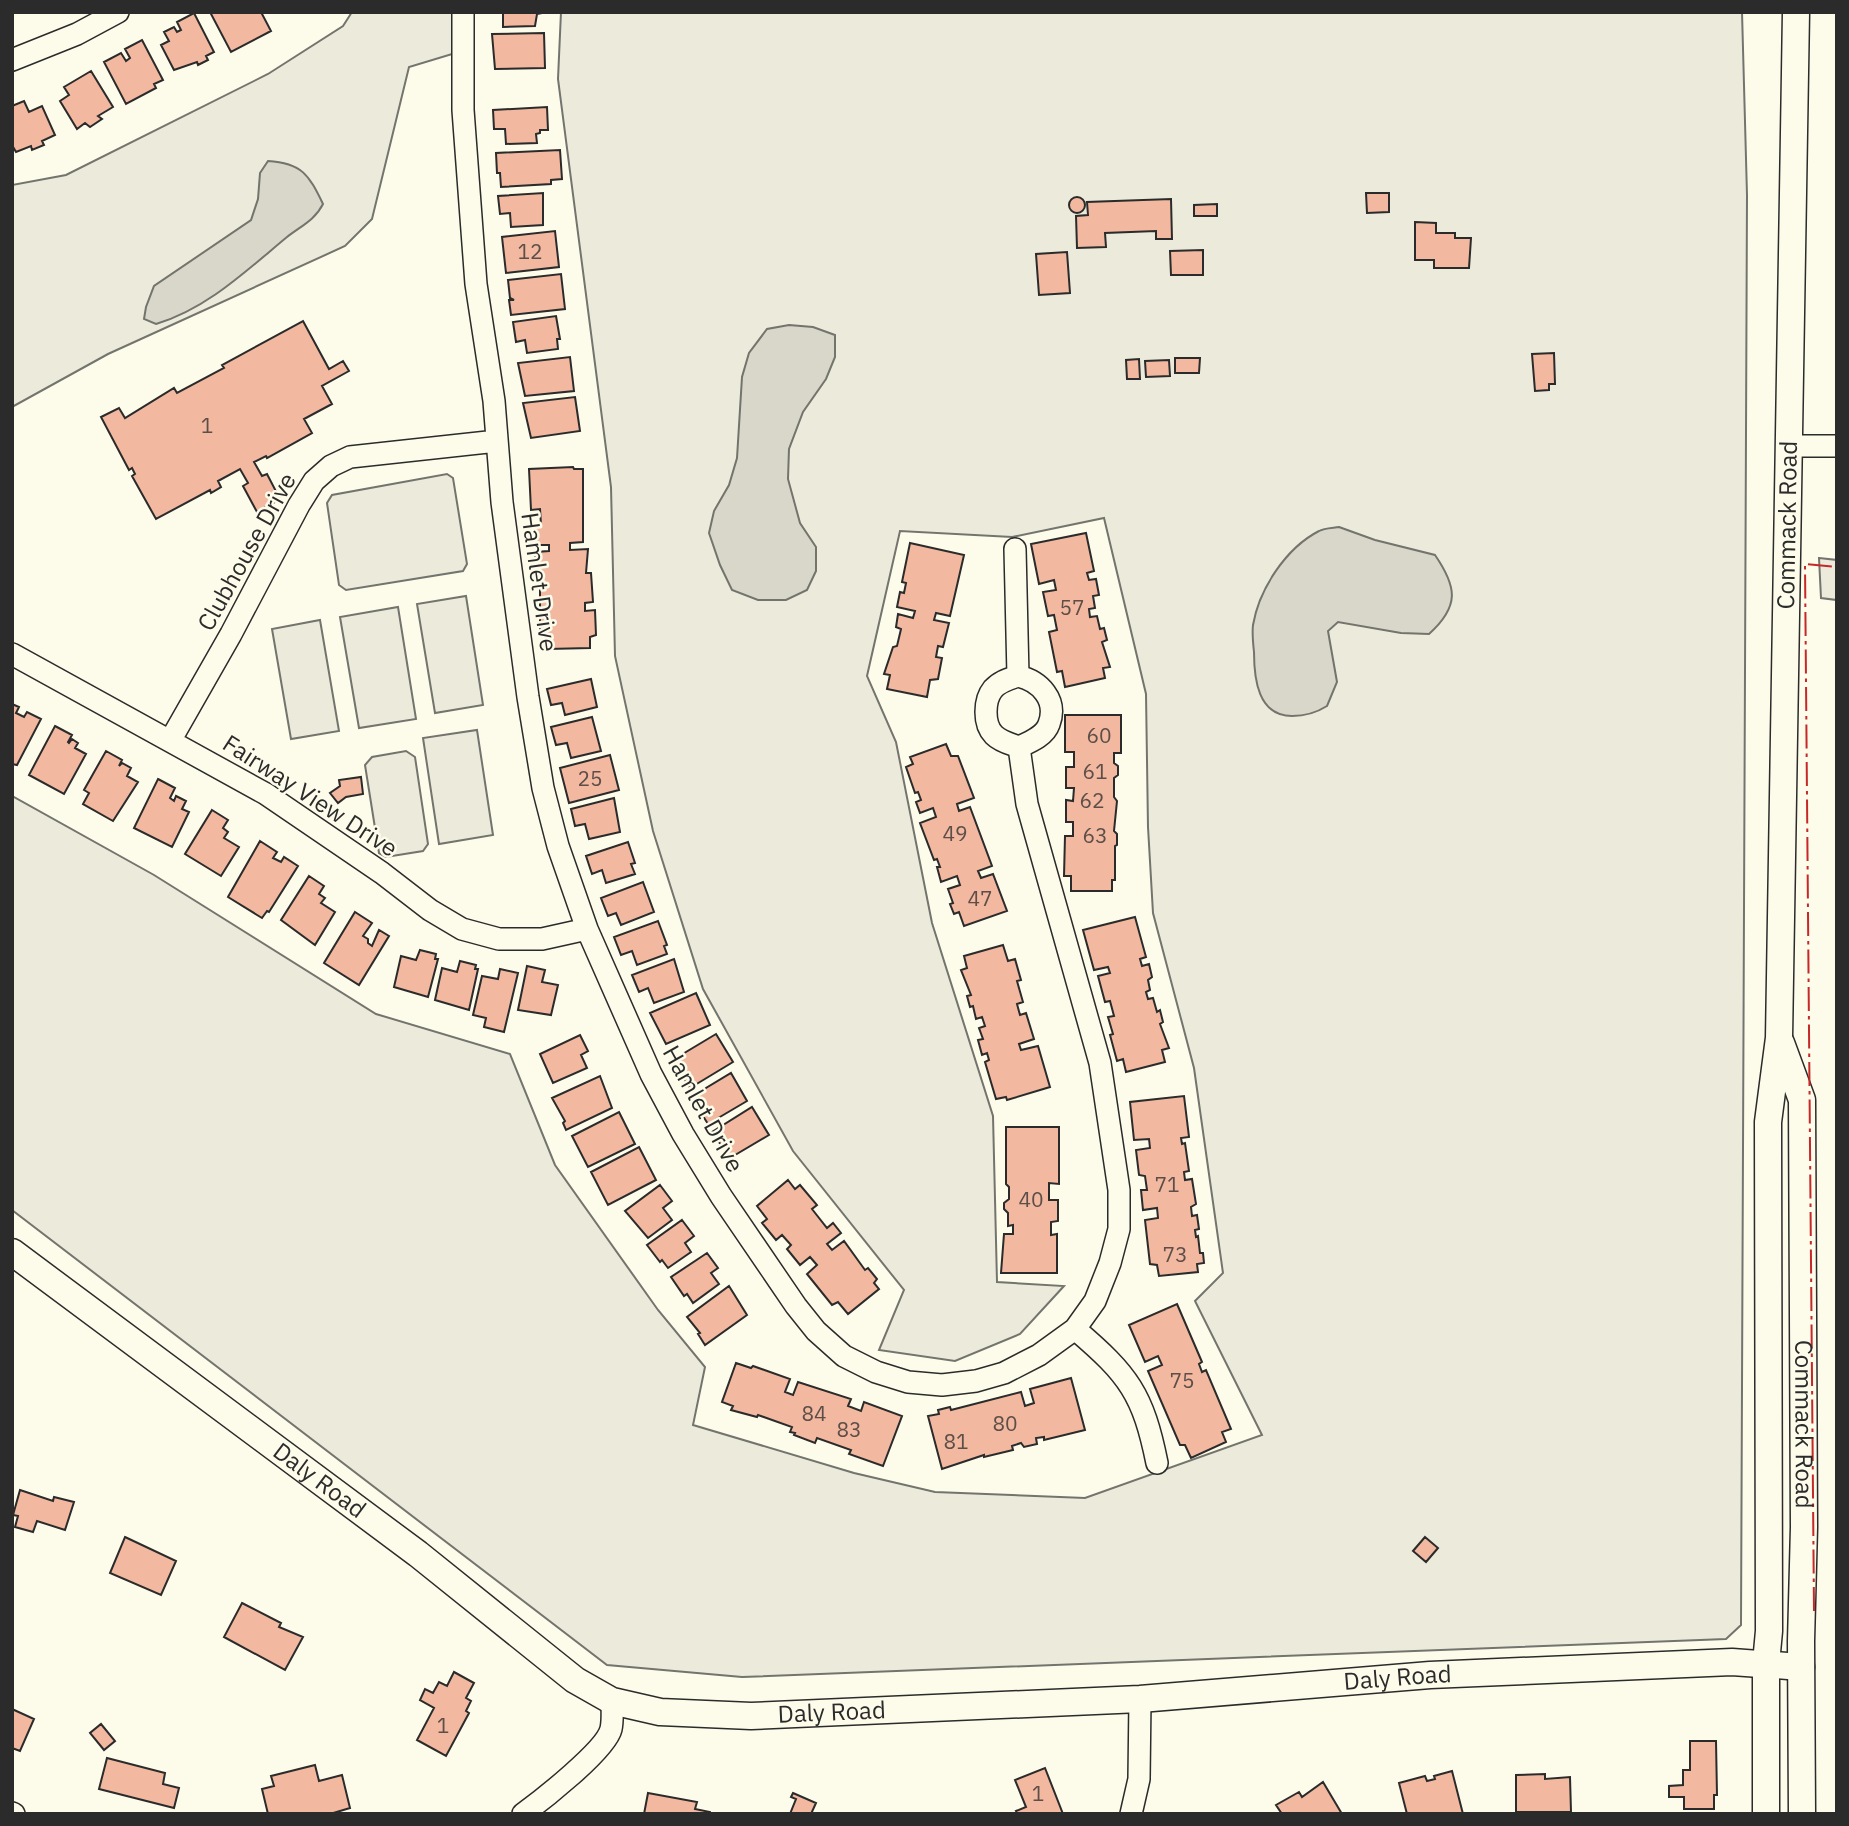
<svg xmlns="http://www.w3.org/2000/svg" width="1849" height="1826" font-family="'IBM Plex Sans',sans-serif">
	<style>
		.green { fill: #ecebdb; stroke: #74746e; stroke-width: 2 }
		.water { fill: #d8d7c9; stroke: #74746e; stroke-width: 2 }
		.building { fill: #f2b8a0; stroke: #2b2b2b; stroke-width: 2 }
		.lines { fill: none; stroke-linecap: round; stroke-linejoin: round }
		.minor-casing { stroke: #2b2b2b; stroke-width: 24 }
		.major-casing { stroke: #2b2b2b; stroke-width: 29 }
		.minor { stroke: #fdfbea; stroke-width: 21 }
		.major { stroke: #fdfbea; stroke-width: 26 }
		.power { stroke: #c62828; stroke-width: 2; stroke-dasharray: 24 5 3.5 5; stroke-linecap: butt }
		.labels { text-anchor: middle; stroke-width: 5; stroke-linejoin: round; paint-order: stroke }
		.number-label { font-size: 21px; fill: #5d4e48 }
		.street-label { font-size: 24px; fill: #2b2b2b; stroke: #fdfbea }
	</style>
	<rect width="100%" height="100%" fill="#fdfbea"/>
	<path class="green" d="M352 12H471L472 48 409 67 372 219 345 246 108 354 12 407V185L66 175 268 74 343 26Z
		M561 12H1742L1747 195 1741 1625 1726 1639 742 1677 607 1665 12 1210V796L154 875 376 1014 510 1054 555 1165 658 1310 705 1367 693 1425 854 1473 935 1492 1085 1498 1262 1435 1195 1301 1223 1273 1194 1068 1153 913 1148 827 1146 694 1104 518 1012 537 900 531 867 676 896 742 932 923 993 1116 997 1282 1064 1286 1020 1334 955 1361 879 1350 904 1290 793 1151 703 989 653 831 615 656 611 487 558 79Z
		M447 474 453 478 467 564 463 571 346 590 339 585 327 503 332 495Z
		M1819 558 1837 560V600L1821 598Z
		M466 596 483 705 435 713 417 604Z
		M398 607 416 719 359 728 340 617Z
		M320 620 339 731 291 739 272 629Z
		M477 730 493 835 439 844 423 738Z
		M406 751 415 757 428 844 423 851 386 857 379 853 365 765 372 757Z"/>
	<path class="water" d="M268 161C302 163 309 175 323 204 315 220 301 226 287 237 247 270 207 309 156 324L144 319 146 307 154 286 251 220 258 199 260 173Z
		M789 325 813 327 835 335V357L826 379 803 412 789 449 788 479 800 523 816 547V571L807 590 786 600H758L732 590 720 565 709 533 714 511 729 485 737 458 742 377 749 353 767 329Z
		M1339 527 1375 540 1435 555C1457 587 1460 606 1429 634L1401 633 1338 622 1328 631 1337 682 1327 706C1316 713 1306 716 1292 716 1258 716 1254 679 1254 652 1253 643 1252 633 1253 625 1259 589 1286 548 1319 531 1324 528 1333 528 1339 527Z"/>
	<path class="building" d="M210 12H261L271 31 231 52Z
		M492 12H547L537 14 535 26 503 27V12Z
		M194 13 214 52 206 56 208 60 198 65 197 62 174 70 161 45 169 41 164 32 174 27 177 32 181 30 177 22Z
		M544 33 545 68 495 69 492 34Z
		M142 40 163 80 154 84 156 88 126 104 104 62 121 53 126 61 130 58 125 49Z
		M91 71 113 107 98 116 102 119 90 127 85 123 77 129 60 101 69 95 64 87Z
		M24 101 29 112 42 106 55 135 42 141 44 145 32 150 31 146 16 152 12 145V106Z
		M547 107 548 130H540V133L536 134 537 143 506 144 505 129H494L493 110Z
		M560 150 562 179 551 180V184L501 187 500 173H497L496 153Z
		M543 193V225L511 227 510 213 500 214 498 196Z
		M1366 193H1389V212L1367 213Z
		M1069 205a8 8 0 1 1 16 0a8 8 0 1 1-16 0Z
		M1171 199 1172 239H1156V231L1105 233 1106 247 1077 248 1076 216 1088 215 1087 202Z
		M1217 204V216H1194V205Z
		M1415 222 1436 223V233H1455V238H1471L1469 268H1434V260H1415Z
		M555 231 559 267 506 273 502 237Z
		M1203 250V275H1171L1170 251Z
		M1067 252 1070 293 1039 295 1036 254Z
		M561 274 565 309 511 315 509 300H514L510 298 508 280Z
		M556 316 560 339H557L558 349 527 353 525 340 516 342 513 322Z
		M303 321 329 369 343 361 349 371 322 386 332 404 304 419 312 433 267 458 266 456 254 462 262 476 267 474 280 499 257 512 243 486 248 483 240 469 218 481 221 487 211 493 210 490 156 519 132 476 135 474 132 468 129 470 101 417 119 408 125 418 174 388 177 393 224 368 222 365Z
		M1554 353 1555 384H1549V390L1535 391 1532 354Z
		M570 357 574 391 525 396 518 363Z
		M1175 358H1200L1199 373H1175Z
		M1139 359 1140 379H1127L1126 360Z
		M1169 360 1170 376 1146 377 1145 361Z
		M575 397 580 431 531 438 523 403Z
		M573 467 574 469H583V542L570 543V550L588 549 586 573H591L593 602 585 603V611L595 610 596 635 590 637V648L548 649 547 634H540V588H543L542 579 539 580V570H536L535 552 549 551V545H534L533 525H541L540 509 531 510 529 469Z
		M1086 533 1094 571 1087 573 1089 580 1096 579 1099 595 1093 596 1095 608 1089 609 1090 617 1097 616 1100 629 1104 628 1107 640 1102 642 1110 667 1103 668 1105 678 1065 687 1062 671 1057 672 1049 632 1057 630 1054 615 1048 616 1043 592 1056 590 1054 580 1039 584 1031 544Z
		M910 543 964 555 950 616 936 613 934 620 949 623 943 647 938 646 936 657 942 658 938 679 930 680 927 697 887 689 890 675 884 674 893 647 897 646 901 629 896 627 898 614 913 618 915 611 897 607 900 592 904 593 906 583 902 582Z
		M591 679 597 707 565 715 562 703 551 705 547 689Z
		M12 704 19 707 16 713 24 717 27 712 41 719 17 765 12 764Z
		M1065 715H1121V753H1114V763L1118 766V775L1114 778V797L1117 801 1114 831 1117 834V845L1115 846V880H1112V891H1071V876H1064L1065 836H1073V822H1066V800L1073 801 1074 788H1066V767H1074V752H1065Z
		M592 717 601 751 571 758 567 743 556 745 551 727Z
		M55 726 72 735 68 742 69 743 72 739 78 743 75 748 86 754 64 794 29 775Z
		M946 744 951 756H958L974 798 957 804 959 811 970 807 992 866 978 871 981 878 993 874 1007 911 964 926 959 912 954 914 950 904 953 903 948 889 960 885 957 876 941 882 937 867H940L937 859 934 860 920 823 936 817 933 808 920 813 916 802 921 800 918 792 915 793 906 767 913 764 910 757Z
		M106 751 122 760 119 766 122 763 131 768 127 776 138 782 113 821 83 804 89 793 84 790Z
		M610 755 619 790 569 803 560 768Z
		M361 777 363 794 346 797 338 803 330 793 340 786 339 780Z
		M158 779 175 788 170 798 174 801 176 796 186 801 182 809 189 812 172 847 134 828Z
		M614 798 620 832 589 839 585 824 575 826 571 809Z
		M212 810 228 820 223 828 228 832 224 838 239 847 221 876 185 854Z
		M260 841 277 852 273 858 281 862 284 857 298 866 269 912 267 911 262 918 228 897Z
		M628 842 635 863 631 864 635 874 606 883 602 870 592 874 586 856Z
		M309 876 324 886 319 894 325 898 321 903 335 912 315 945 281 920Z
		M643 882 654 912 621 925 616 913 608 916 601 898Z
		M355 912 372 923 363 936 368 939V943L372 946 379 930 389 936 359 985 324 963Z
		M1135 917 1146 957 1140 959 1142 966 1149 964 1152 977 1148 980 1150 990 1146 992 1148 999 1153 998 1157 1012 1160 1010 1163 1022 1160 1024 1169 1048 1162 1050 1165 1062 1126 1072 1123 1059 1117 1061 1110 1035 1113 1034 1108 1017 1114 1016 1110 1001 1105 1002 1098 976 1110 973 1108 967 1094 970 1083 930Z
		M658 921 667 945 664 946 667 954 637 965 632 951 621 955 614 937Z
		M1003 945 1008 961 1015 959 1021 980 1017 981 1023 1002 1017 1004 1020 1015 1026 1013 1034 1039 1019 1044 1021 1050 1038 1046 1050 1087 1007 1100 1006 1097 996 1099 985 1062 989 1060 987 1053 982 1055 978 1040 983 1039 979 1028 985 1026 982 1017 976 1019 973 1006 970 1007 967 996 971 995 961 970 967 968 964 956Z
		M420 950 436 954 435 959H438L428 997 394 987 401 956 416 960Z
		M674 959 684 992 654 1003 648 988 639 992 632 975Z
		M460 961 476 965 475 969H478L469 1010 435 1000 442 968 457 972Z
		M527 966 545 970 542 982 558 985 551 1015 518 1010Z
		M500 969 518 973 504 1032 484 1027 486 1018 473 1015 482 976 498 979Z
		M696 993 710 1025 666 1044 650 1013Z
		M716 1034 733 1062 690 1088 671 1061Z
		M580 1035 588 1051 581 1055 587 1068 553 1083 540 1054Z
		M731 1073 747 1101 708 1124 691 1097Z
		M600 1076 612 1108 566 1130 563 1123 565 1121 552 1098Z
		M1184 1096 1189 1137 1181 1138 1182 1144 1185 1143 1189 1171 1184 1172 1185 1180 1192 1179 1196 1204 1191 1207 1192 1216 1197 1215 1199 1229 1195 1230 1196 1237 1198 1236 1200 1253H1203L1204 1263 1197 1264 1198 1272 1159 1276 1157 1265 1150 1264 1145 1220 1158 1218 1157 1208 1143 1210 1141 1190H1147L1145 1176 1139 1175 1136 1150 1150 1148 1149 1139 1134 1140 1130 1102Z
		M752 1107 769 1135 730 1158 712 1132Z
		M619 1112 635 1144 588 1167 572 1136Z
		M1006 1127H1059V1184L1049 1183V1200H1058V1221L1051 1222V1235L1057 1234V1273H1001L1004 1234H1013V1225L1008 1226V1213L1004 1209V1203L1009 1199V1187L1006 1184Z
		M639 1147 656 1180 608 1205 591 1172Z
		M788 1180 795 1189 800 1185 817 1205 812 1209 827 1228 833 1223 841 1233 827 1244 832 1250 844 1241 865 1270 868 1268 877 1279 874 1283 879 1289 848 1314 838 1302 832 1305 807 1274 817 1265 810 1257 800 1265 787 1249 791 1245 782 1235 776 1240 762 1223 767 1219 757 1206Z
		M660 1185 672 1201 663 1208 672 1220 648 1238 625 1211Z
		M682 1220 694 1236 685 1243 691 1252 668 1268 662 1260 660 1262 647 1245Z
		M707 1253 718 1268 711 1273 719 1284 693 1303 687 1294 684 1296 671 1277Z
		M729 1286 747 1315 705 1345 698 1334 700 1333 687 1317Z
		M1177 1304 1202 1362 1199 1364 1202 1372 1206 1370 1231 1429 1222 1432 1226 1442 1191 1458 1185 1445H1180L1148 1371 1162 1365 1158 1356 1145 1362 1129 1325Z
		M736 1363 751 1368 753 1366 790 1379 785 1392 793 1395 798 1382 851 1399 848 1406 861 1411 864 1402 902 1416 883 1466 849 1454 851 1450 817 1438 815 1443 794 1435 795 1433 790 1432 792 1427 758 1415 757 1417 731 1410 733 1406 722 1402Z
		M1071 1378 1085 1430 1044 1440V1437L1036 1438 1037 1444 1024 1447 1021 1443 1012 1446 1013 1450 984 1457V1455L942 1469 928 1416 939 1414 938 1410 950 1407 951 1410 1021 1392 1025 1406 1034 1403 1030 1389Z
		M20 1490 53 1501 54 1497 74 1502 65 1530 37 1521 33 1532 15 1527 18 1516 13 1515Z
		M125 1537 176 1561 161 1595 110 1573Z
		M1425 1537 1438 1548 1426 1562 1413 1551Z
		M242 1603 281 1623 279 1627 303 1637 285 1670 224 1637Z
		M454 1672 474 1683 466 1698 471 1701 466 1711 469 1713 446 1756 417 1740 434 1708 420 1700 425 1689 433 1693 439 1682 447 1686Z
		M12 1709 34 1719 20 1751 12 1748Z
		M101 1724 115 1741 104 1750 90 1733Z
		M1690 1741H1716L1717 1795H1714V1809H1684V1797H1669V1786L1683 1785V1770H1690Z
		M107 1758 165 1773 163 1784 179 1788 174 1808 99 1789Z
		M315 1765 319 1781 342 1775 350 1808 330 1814H268L262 1789 274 1786 271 1776Z
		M1045 1768 1063 1814H1018L1016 1811 1026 1807 1015 1780Z
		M1452 1771 1463 1814H1407L1399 1783 1425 1776 1427 1781 1435 1779 1434 1776Z
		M1545 1774V1779L1570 1777 1571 1812H1516V1775Z
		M1323 1782 1342 1814H1282L1276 1805 1299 1792 1302 1797Z
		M648 1793 697 1802 695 1809 710 1812V1814H644Z
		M793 1793 816 1803 811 1814H790L796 1799 791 1797Z"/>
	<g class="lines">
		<g class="minor-casing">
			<path id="minor" d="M463 12V110L476 284 494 401 502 502 528 697 543 788 558 846 587 929 651 1074 683 1134 721 1196 796 1306 816 1331 844 1356 876 1372 908 1382 942 1385 976 1381 1004 1373 1039 1355 1075 1329 1095 1301 1110 1263 1119 1229V1190L1100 1063 1027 804 1019 747
				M12 60 77 34 118 12
				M1788 446H1837
				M1015 549 1018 676
				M12 654 266 794 382 873 430 910 462 929 499 939H542L587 929
				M1018 676C1040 681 1058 700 1049 724 1045 736 1030 742 1019 747 1011 744 1001 742 994 735 983 724 984 700 993 689 1000 681 1009 679 1018 676Z
				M170 741 231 634 299 505 314 481 331 466 350 457 497 441
				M1075 1329C1129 1375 1143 1394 1157 1463
				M12 1813 14 1814
				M523 1814C542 1800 606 1750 611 1729 613 1720 612 1709 612 1701
				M1131 1814 1139 1779 1140 1699"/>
		</g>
		<g class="major-casing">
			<g id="major">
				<path id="s1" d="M1781 1043 1802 1100 1804 1527 1801 1641 1802 1814"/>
				<path id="s2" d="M12 1252 418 1554 575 1680 612 1701 660 1712 751 1716 1140 1699 1430 1675 1732 1662 1801 1667"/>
				<path id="s3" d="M1766 1814V1663L1769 1631 1768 1122 1779 1038 1796 12"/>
			</g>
		</g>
		<use href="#minor" class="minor"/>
		<use href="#major" class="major"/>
		<path class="power" d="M1814 1611 1805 564 1837 567"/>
	</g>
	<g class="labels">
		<g class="number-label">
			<text x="530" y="259">12</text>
			<text x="207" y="433">1</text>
			<text x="1072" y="615">57</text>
			<text x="1099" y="743">60</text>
			<text x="1095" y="779">61</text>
			<text x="590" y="786">25</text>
			<text x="1092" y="808">62</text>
			<text x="955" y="841">49</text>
			<text x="1095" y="843">63</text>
			<text x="980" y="906">47</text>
			<text x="1167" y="1192">71</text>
			<text x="1031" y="1207">40</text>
			<text x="1175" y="1262">73</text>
			<text x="1182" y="1388">75</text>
			<text x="814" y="1421">84</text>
			<text x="1005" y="1431">80</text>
			<text x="849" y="1437">83</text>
			<text x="956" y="1449">81</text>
			<text x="443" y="1733">1</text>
			<text x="1038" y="1801">1</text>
		</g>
		<g class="street-label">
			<text dy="8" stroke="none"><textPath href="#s3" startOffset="1290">Commack Road</textPath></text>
			<text transform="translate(247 552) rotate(-61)" y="8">Clubhouse Drive</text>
			<text transform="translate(539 582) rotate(82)" y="8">Hamlet Drive</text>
			<text transform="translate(310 796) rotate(33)" y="8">Fairway View Drive</text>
			<text transform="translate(703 1109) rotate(61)" y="8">Hamlet Drive</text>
			<text dy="8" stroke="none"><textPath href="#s1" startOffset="385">Commack Road</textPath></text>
			<text dy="8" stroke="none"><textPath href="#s2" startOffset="383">Daly Road</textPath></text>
			<text dy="8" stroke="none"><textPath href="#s2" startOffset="1538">Daly Road</textPath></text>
			<text dy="8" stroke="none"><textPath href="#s2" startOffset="971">Daly Road</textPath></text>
		</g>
	</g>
	<rect width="1849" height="1826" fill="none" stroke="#2b2b2b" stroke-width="28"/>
</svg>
